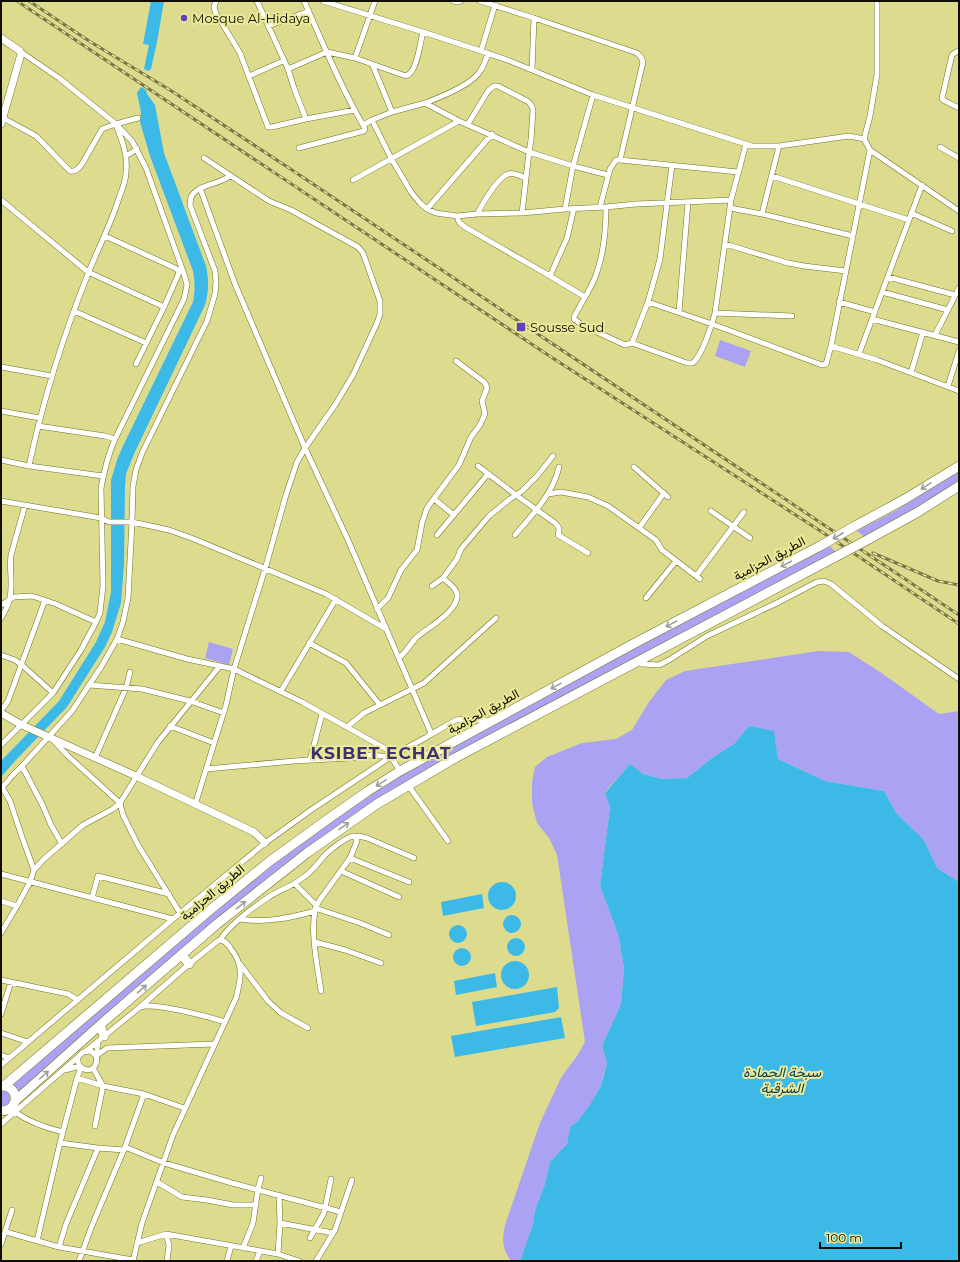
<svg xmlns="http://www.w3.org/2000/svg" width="960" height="1262" font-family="Montserrat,Vazirmatn,sans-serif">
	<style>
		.green { fill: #aba2f4 }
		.water { fill: #3db9e8 }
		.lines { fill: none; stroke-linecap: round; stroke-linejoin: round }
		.street-casing { stroke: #737121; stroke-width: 6 }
		.secondary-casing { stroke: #737121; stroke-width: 8 }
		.highway-casing { stroke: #737121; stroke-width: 10 }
		.street { stroke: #fff; stroke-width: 5 }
		.secondary { stroke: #fff; stroke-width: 7 }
		.highway { stroke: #fff; stroke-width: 9 }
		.rail-casing { stroke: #787748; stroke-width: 3 }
		.rail { stroke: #eaea9a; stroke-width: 1.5; stroke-dasharray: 4.5; stroke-linecap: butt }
		.highway-bridge-casing { stroke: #737121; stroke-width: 10; stroke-linecap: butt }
		.highway-bridge { stroke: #fff; stroke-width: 9 }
		.oneway { stroke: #9f9f99 }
		.poi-dot { fill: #5e42ba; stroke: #eaea9a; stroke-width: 1.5 }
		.labels { text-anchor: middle; stroke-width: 4; stroke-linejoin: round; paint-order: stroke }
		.poi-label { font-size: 13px; fill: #0f0e00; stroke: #eaea9a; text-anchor: start }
		.street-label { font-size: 13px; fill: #0f0e00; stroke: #eaea9a }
		.water-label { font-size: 14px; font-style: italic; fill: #063d50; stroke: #eaea9a }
		.district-label { font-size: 17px; font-weight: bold; letter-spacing: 1px; fill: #3c326d; stroke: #eaea9a }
	</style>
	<rect width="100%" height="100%" fill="#dddc8e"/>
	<path class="green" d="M720 340 751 351 745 367 715 356Z
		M959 471V483L937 497 865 537 857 531 895 511Z
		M830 546 836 552 419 775 245 896 86 1032 30 1082 19 1094 10 1083 216 908 333 818 414 767 641 644Z
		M209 642 233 649 229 665 205 658Z
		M819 651 849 652 880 672 939 714 959 711V882L937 868 924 840 897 814 884 791 825 781 778 759 774 732 749 726 735 743 712 758 687 778 662 779 643 774 630 764 605 792 610 807 600 886 619 937 624 969 621 1004 602 1046 607 1063 603 1076 601 1086 589 1106 577 1122 570 1127 567 1144 550 1162 545 1184 535 1210 533 1224 520 1261H511C502 1249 502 1240 505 1225L540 1123 552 1097 562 1076 577 1056 585 1042 557 855 549 838 537 823 532 803V782L535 767 547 757 582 743 616 739 632 730 649 702 666 680 685 671Z
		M1 1089C7 1089 10 1093 12 1098L8 1106 1 1107Z"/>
	<path class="water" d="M151 1H164L157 42 151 69 148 71 144 69 149 45 143 44Z
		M141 87 146 90 147 94 155 105 164 153 206 266C209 279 209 292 205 305L134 454 126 474 125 487 124 564 121 603 112 632 105 647 67 707 15 761 1 777V761L59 701 96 642 105 622 111 592V480L117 460 122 448 193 302C195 292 195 281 193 271L150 156 140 122 141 112 137 93Z
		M749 726 774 731 778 759 825 781 884 791 897 814 924 840 937 868 959 882V1261H520L533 1224 535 1210 545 1184 550 1162 567 1144 570 1127 577 1122 589 1106 601 1086 607 1063 602 1046 621 1004 624 969 619 937 600 886 610 807 605 793 630 764 643 774 662 779 687 778 712 758 735 743Z
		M488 896a14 14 0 1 1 28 0a14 14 0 1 1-28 0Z
		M482 894 484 908 443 916 441 902Z
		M503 924a9 9 0 1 1 18 0a9 9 0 1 1-18 0Z
		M449 934a9 9 0 1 1 18 0a9 9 0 1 1-18 0Z
		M507 947a9 9 0 1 1 18 0a9 9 0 1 1-18 0Z
		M453 957a9 9 0 1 1 18 0a9 9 0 1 1-18 0Z
		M501 975a14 14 0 1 1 28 0a14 14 0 1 1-28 0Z
		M495 973 497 987 456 995 454 981Z
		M557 987 559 1008 555 1012 476 1026 472 1002Z
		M561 1017 565 1038 455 1057 451 1036Z"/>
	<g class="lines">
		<g class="street-casing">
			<path id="street" d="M216 1 214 7 216 14 222 23 240 53 268 127H272L306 119 355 110
				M257 1 288 69 294 88 306 119
				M304 1C323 43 340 86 363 125L372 120 391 158 411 192 420 203 427 209 436 213 457 216 477 214 522 213 565 209 606 207 636 204 731 200
				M453 1 458 2 461 1
				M480 1 534 18 637 53 641 57 643 62 620 160H616L610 169 600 207
				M268 26 309 11
				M423 32 481 51 510 61 593 95 752 146H779L849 136 864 139 870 150 959 211
				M481 51 495 5
				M959 51 956 52 952 55 942 98 943 100 959 108
				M355 58 375 1
				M373 66 392 112
				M288 69 327 52 355 58 403 75C406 76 409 75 411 72 418 64 420 43 423 32L323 1
				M532 70 534 18
				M249 76 283 61
				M425 103C441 97 468 86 478 74 483 68 486 60 488 53
				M1 117 36 136 70 171C76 172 79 168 82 164L102 129 116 124 59 78 21 52
				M372 120 392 112 425 103 459 121 529 152 522 213
				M116 124 138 118
				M468 124 488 91 494 86H498L527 101C531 103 532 106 533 110L531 140 529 152 573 166 608 175
				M864 139 870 116 877 74V1
				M940 147 959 158
				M299 148 364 131 365 129 363 125
				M126 156 137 149
				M620 160 738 172
				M772 176 909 220
				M353 180 459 121
				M1 200 88 272 164 307
				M606 207C606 230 604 253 596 275 591 289 581 303 574 317V319L582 325 625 345 632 343 687 363H693C702 355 712 325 715 313L731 200 746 144
				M574 208 567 238 550 276 585 297
				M730 208 762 214 853 236
				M427 209 492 134
				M565 209 573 166 593 95
				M911 213 952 231
				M477 214C482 205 498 177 508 174 513 172 521 176 526 178
				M762 214 779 146
				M457 216 459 222 465 227 550 276
				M105 236 177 269 179 273 164 307 136 364
				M725 244 788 263 804 266 846 271
				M888 277 955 295
				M882 292 948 310
				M648 302 712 324 822 365 826 364 831 346 870 150
				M839 302 875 312
				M74 311 146 343
				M679 312 688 202
				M715 313 792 316
				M872 319 959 342
				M935 335 959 288
				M632 343 648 302 660 259 672 165
				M831 346 877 360 959 391
				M859 354 922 185
				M1 367 52 376
				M911 373 923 332
				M948 386 959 351
				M1 411 40 418
				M38 426 105 436 115 439
				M1 460 29 466 103 476
				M29 466C43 400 63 336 88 274 98 248 111 224 119 198 122 190 126 181 126 172 128 155 122 140 116 125
				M478 466 516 495 555 523C559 527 560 529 558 535L588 553
				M634 467 668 497
				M548 494 561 492 588 497 608 506 656 540 662 550 700 579
				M434 499 454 515
				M1 501 101 518 109 522H132L169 530 194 539 326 594 386 629
				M711 511 750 538
				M639 528 664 493
				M437 535 488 474
				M515 535C532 515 553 494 559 467
				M696 576 744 512
				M432 586 443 578 457 559 461 549 489 516 510 499 522 491 537 476 553 456
				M646 598 676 561
				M1 605 14 597 32 596 56 604 69 610 96 622
				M377 609 388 598 401 570 417 550 422 523 427 508 459 465 471 437 480 425 485 414 482 401 487 388 486 385 484 382 456 361
				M1 618C5 611 9 605 10 597 13 583 9 569 11 555L25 505
				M117 639 187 659 234 669 302 702 395 754
				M309 643 346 663 380 705
				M1 655 15 660 22 665 53 693
				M399 658C406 652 409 646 415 639 425 629 460 611 457 594 456 587 447 582 443 578
				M639 661 642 664 659 665 669 660 707 636 777 603 817 582 824 581 831 584 882 626 959 679
				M89 685 142 689 190 701 224 713
				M281 691 336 599
				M1 710 4 707 8 701 45 600
				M170 726 214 743
				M347 727 364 713 424 683 496 618
				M430 735 456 720 464 719 491 721
				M53 740 68 756 120 803 123 815 138 845 180 913
				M1 745 53 693 81 650 96 622 100 613 103 586 101 488C104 471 108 455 115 439L184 299 187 285 184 274 146 168 132 141 116 124
				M95 758 126 688 130 672
				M310 760 322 714
				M22 766 42 804 51 825 62 844
				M206 769 294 761 350 758 371 755 391 757 400 771
				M408 785 448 841
				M2 787 10 801 22 837 34 870
				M1 789 12 776 22 766 72 711 101 667 117 639 123 622 128 598 132 522 133 486 136 470 142 453 207 321 215 294 216 282 215 271 190 205 191 197C198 184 218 185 230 176
				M195 805 226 705 234 669 265 569 286 495 297 462 305 448 335 405 353 375 377 323 380 314V301L363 253 358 247 291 210 269 201 204 158
				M357 838 359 836 367 838 414 858
				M350 858 409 882
				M341 871 399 897
				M1 874 173 919
				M295 884 316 905
				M92 898 98 876 169 894
				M1 901 17 906
				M315 908 360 923 389 935
				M240 919C266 923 290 918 315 911
				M1 933 17 906 30 882 34 870 43 860 83 825 113 809 120 803 158 742 219 667
				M221 939C228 926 256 905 269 897 279 890 291 887 301 879 311 873 317 864 325 855 330 850 348 835 355 836L357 841 350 858 319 901C307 921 318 968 321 991
				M315 942 345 950 381 963
				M240 964 268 1001 281 1013 308 1028
				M1 980 68 994 78 1000
				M1 1014 11 982
				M1 1033 28 1042
				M86 1051 140 1007C155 1002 209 1017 225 1022
				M1 1055 9 1058
				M96 1056 107 1048 214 1044
				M96 1056 91 1051 83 1052 78 1057C76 1069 91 1075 96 1064 97 1061 97 1046 98 1041
				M1 1065 173 919 265 843 311 810 395 754 427 737 431 733 348 540 305 448 235 284 200 188
				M93 1068 103 1086 95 1126
				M65 1070 80 1066
				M77 1078 103 1086 144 1094 184 1108
				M15 1112C29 1122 46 1128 63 1132
				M1 1124 78 1057
				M60 1143 98 1148 124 1150
				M125 1147 164 1163 232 1183 341 1212
				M157 1182 182 1197 207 1200 233 1205H256
				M280 1223 333 1233
				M6 1232 59 1247 133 1260
				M166 1234 169 1245 167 1261
				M310 1238 324 1213 331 1179
				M37 1241 60 1143 77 1078 81 1068
				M137 1243 166 1234 278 1254 299 1261
				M1 1244 12 1210
				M59 1247 66 1224 98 1148
				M243 1248 253 1223 258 1189 261 1178
				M278 1254 280 1223 279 1195
				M79 1261 91 1228 125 1147 144 1094
				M133 1261 142 1223 173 1135 236 998C241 979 244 965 231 949 228 944 225 940 219 940L189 964 140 1007
				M227 1261 231 1246
				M256 1261 260 1251
				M316 1261 335 1230 352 1180"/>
		</g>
		<g class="secondary-casing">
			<path id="secondary" d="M1 38 20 51 21 54 1 124
				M1 713 22 725 136 776 254 832 265 843"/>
		</g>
		<g class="highway-casing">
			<path id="highway" d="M855 526 905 499 959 466
				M869 539 918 512 959 486
				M182 955 189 964
				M100 1025 104 1036
				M1 1086C20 1085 20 1111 1 1111
				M4 1086 210 910 270 861 328 819 368 791 400 771 635 643 820 546
				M15 1101 100 1025 217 924 307 853 377 804 455 758 835 557"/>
		</g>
		<use href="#street" class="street"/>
		<use href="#secondary" class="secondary"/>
		<use href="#highway" class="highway"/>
		<g class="rail-casing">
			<path id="rail" d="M17 1 548 355 825 534 959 624
				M29 1 89 41 170 90 295 172 959 615
				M873 553 938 581 959 585"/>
		</g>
		<use href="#rail" class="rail"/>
		<g class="highway-bridge-casing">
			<path id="highway-bridge" d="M820 546 855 526
				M835 557 869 539"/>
		</g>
		<use href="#highway-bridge" class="highway-bridge"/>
	</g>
	<defs><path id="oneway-shaft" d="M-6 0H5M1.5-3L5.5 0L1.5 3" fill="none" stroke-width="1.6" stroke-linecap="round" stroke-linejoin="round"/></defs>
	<g class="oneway">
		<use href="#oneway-shaft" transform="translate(926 486) rotate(149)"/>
		<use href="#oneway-shaft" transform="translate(838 536) rotate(150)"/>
		<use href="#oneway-shaft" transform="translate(786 564) rotate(152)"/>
		<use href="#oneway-shaft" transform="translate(671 624) rotate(152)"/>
		<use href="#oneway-shaft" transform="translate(556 686) rotate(151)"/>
		<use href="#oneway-shaft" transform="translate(381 783) rotate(148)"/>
		<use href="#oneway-shaft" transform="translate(344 826) rotate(-35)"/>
		<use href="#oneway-shaft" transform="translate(241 905) rotate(-39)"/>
		<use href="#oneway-shaft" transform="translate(142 989) rotate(-41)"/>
		<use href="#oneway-shaft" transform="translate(44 1075) rotate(-42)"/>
	</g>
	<g class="poi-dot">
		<circle cx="184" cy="18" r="4"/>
		<rect x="516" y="322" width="10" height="10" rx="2"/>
	</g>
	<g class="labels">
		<g class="poi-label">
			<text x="192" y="23">Mosque Al-Hidaya</text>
			<text x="530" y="332">Sousse Sud</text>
		</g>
		<g class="street-label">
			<text transform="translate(769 558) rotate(-28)" y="5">الطريق الحزامية</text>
			<text transform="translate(483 711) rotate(-29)" y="5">الطريق الحزامية</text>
			<text transform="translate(212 892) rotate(-40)" y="5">الطريق الحزامية</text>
		</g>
		<g class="water-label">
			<text x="782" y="1077">سبخة الحمادة<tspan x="782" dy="16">الشرقية</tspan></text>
		</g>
		<g class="district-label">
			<text x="381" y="759">KSIBET ECHAT</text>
		</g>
	</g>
	<rect width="960" height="1262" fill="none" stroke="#0f0e00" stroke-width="4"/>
	<path d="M820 1242v6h81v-6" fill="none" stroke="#0f0e00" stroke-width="2"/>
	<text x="826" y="1242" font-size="12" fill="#0f0e00" stroke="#eaea9a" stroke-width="3" paint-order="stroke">100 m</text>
</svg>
